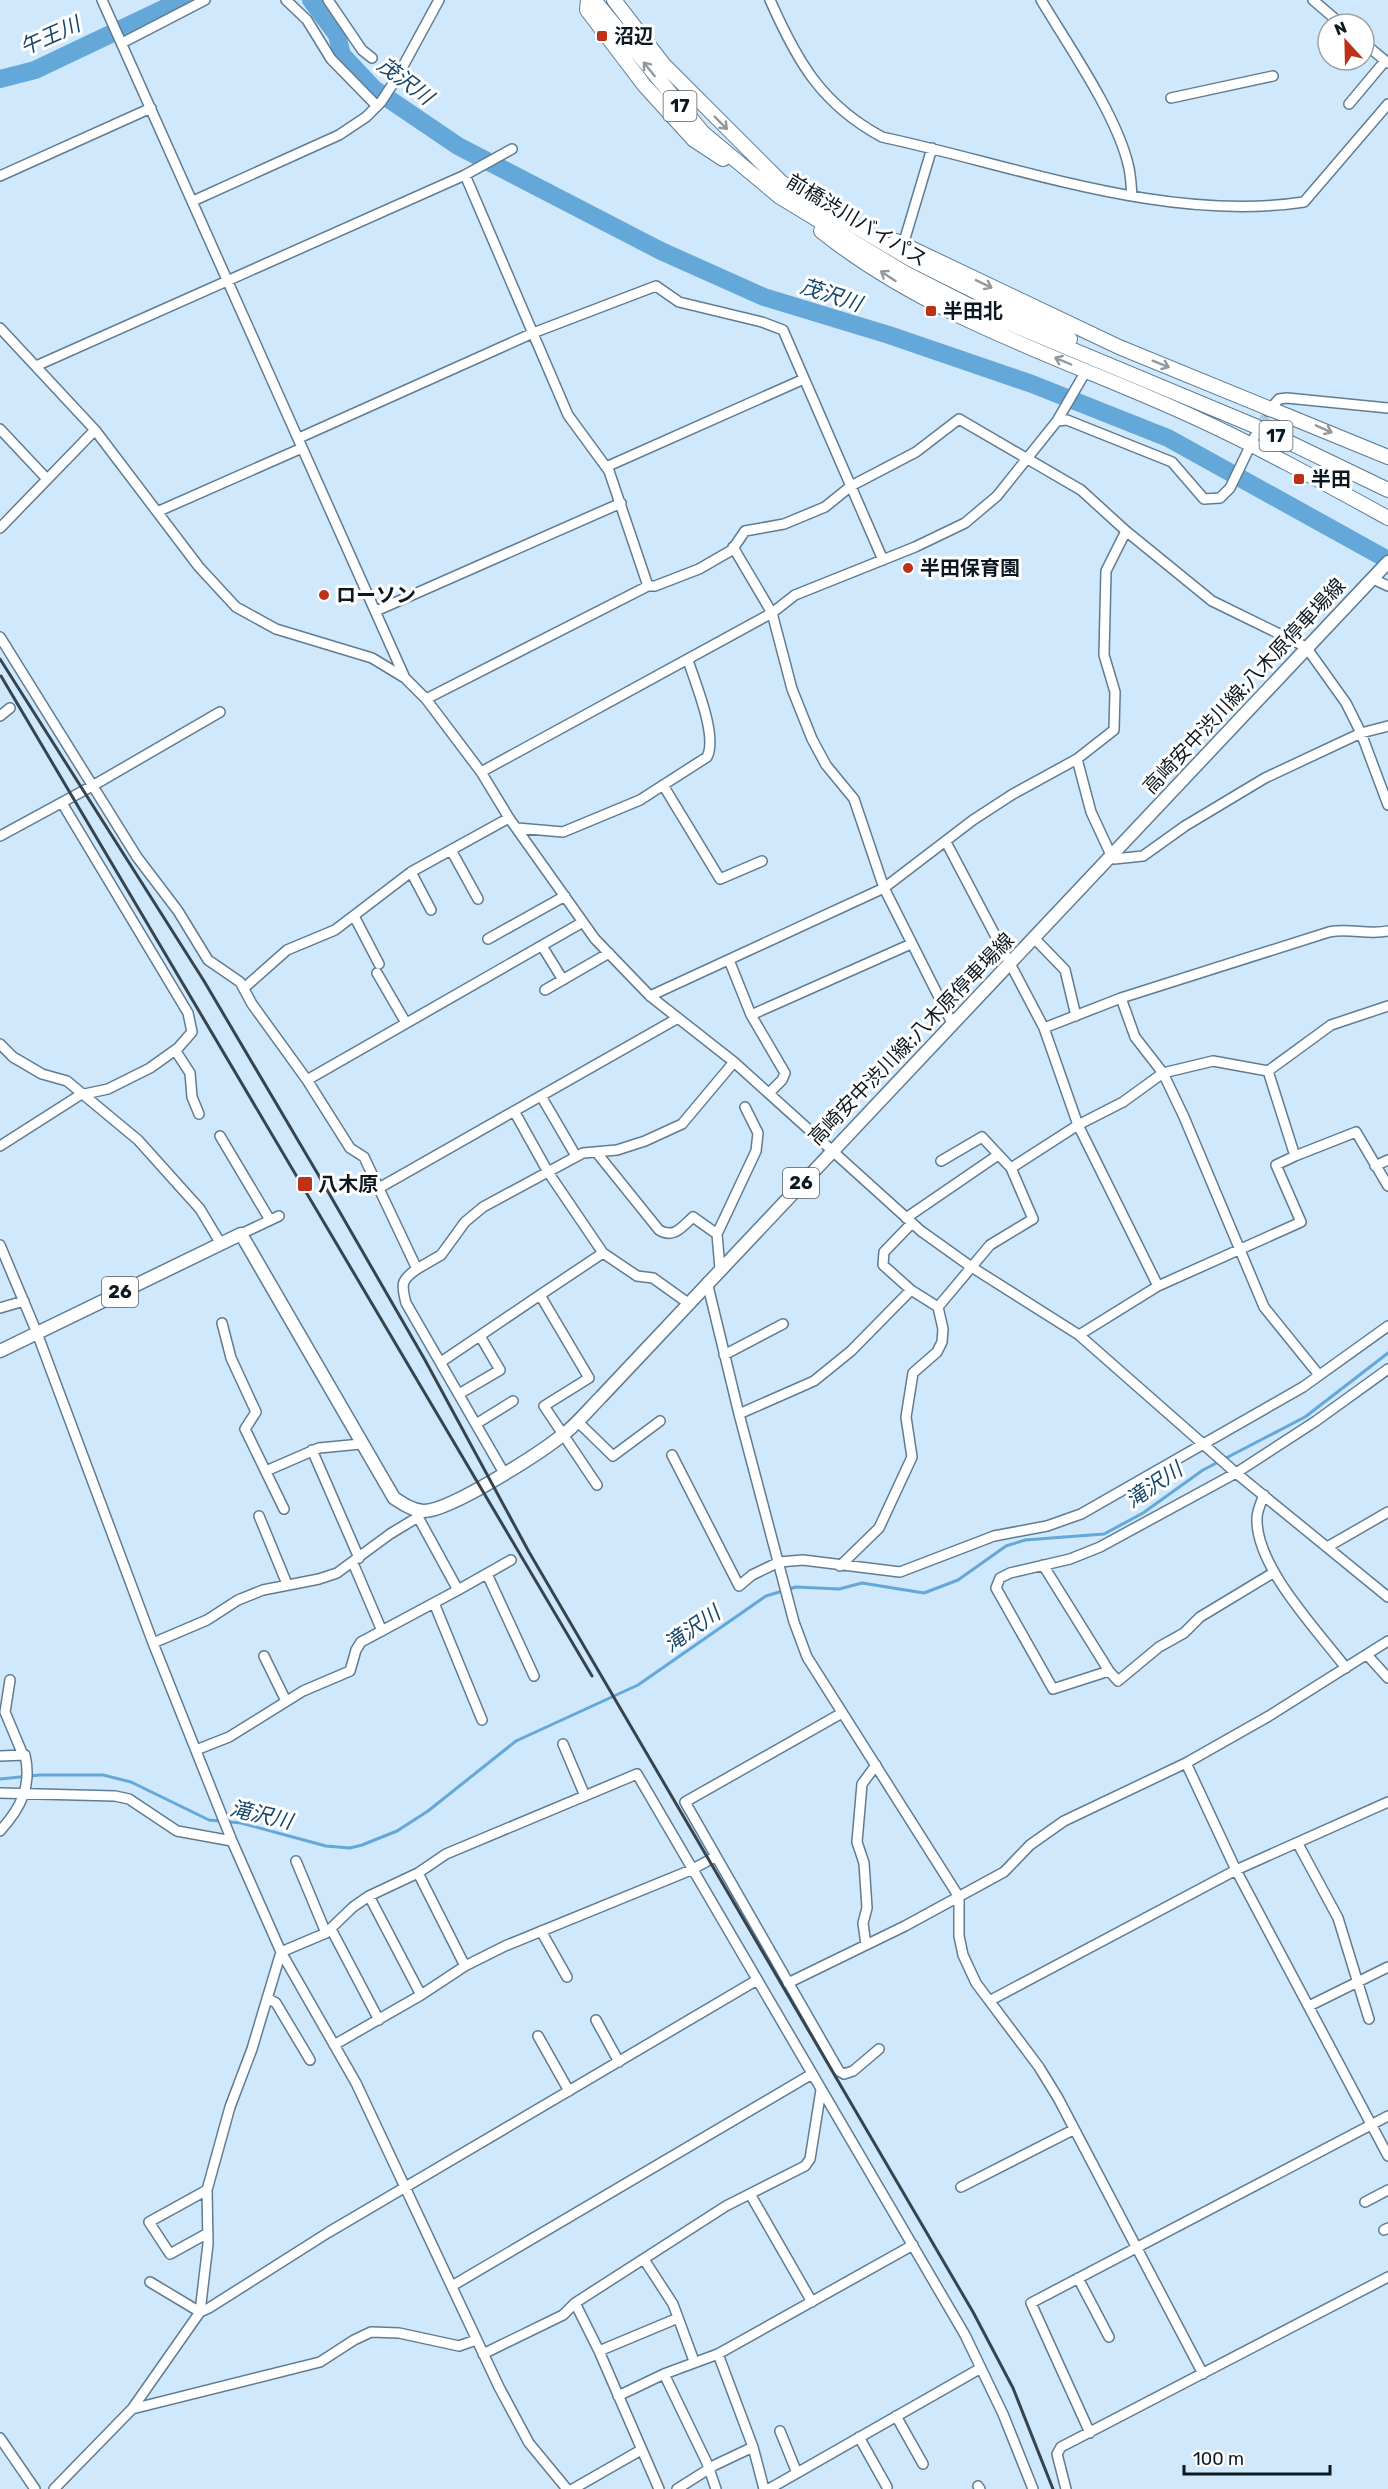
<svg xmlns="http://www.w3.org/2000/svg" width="1388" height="2489" font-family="Rubik,'Noto Sans JP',sans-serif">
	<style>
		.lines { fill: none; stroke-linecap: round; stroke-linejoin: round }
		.stream { stroke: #64a7d9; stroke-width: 3 }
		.river { stroke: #64a7d9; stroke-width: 18 }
		.minor-tunnel { stroke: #b2c9da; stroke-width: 9; stroke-dasharray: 9 4.5; stroke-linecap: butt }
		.minor-casing { stroke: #607c92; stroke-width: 12 }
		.major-casing { stroke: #607c92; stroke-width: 15 }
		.highway-casing { stroke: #607c92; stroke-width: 16 }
		.minor { stroke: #fff; stroke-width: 9 }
		.major { stroke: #fff; stroke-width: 12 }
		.highway { stroke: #fff; stroke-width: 14 }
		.rail { stroke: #36444f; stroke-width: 3 }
		.oneway { stroke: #92989b }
		.poi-dot { fill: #bd3216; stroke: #fff; stroke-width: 2 }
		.labels { text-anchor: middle; stroke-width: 6; stroke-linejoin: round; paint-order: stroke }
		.shield { fill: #fff; stroke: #565e64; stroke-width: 1.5 }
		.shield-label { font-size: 18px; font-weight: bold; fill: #0d1921 }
		.poi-label { font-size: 20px; font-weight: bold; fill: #0d1921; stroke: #fff; text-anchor: start }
		.street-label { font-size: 20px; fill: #0d1921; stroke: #fff }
		.water-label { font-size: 21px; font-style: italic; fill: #144769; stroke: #fff }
	</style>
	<rect width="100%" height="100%" fill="#cfe8fb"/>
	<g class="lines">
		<path class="stream" d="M0 1779 40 1775H103L131 1782 209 1820 241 1823 326 1846 350 1848 362 1845 397 1831 428 1811 516 1741 638 1685 766 1596 796 1587 839 1589 862 1583 924 1593 958 1580 1006 1546 1025 1540 1104 1534 1143 1513 1203 1470 1305 1417 1388 1353"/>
		<path class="river" d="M311 0 337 35 342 55 374 89 458 146 661 251 764 297 889 335 1032 384 1168 438 1388 560
			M0 79 35 70 182 0"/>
		<path class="minor-tunnel" d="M1257 433 1268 411"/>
		<g class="minor-casing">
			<path id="minor" d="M102 0 405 678
				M286 0 307 20 331 59 377 106
				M328 0 362 50 372 58
				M770 0C797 61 821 104 882 137 1017 166 1165 223 1304 202L1388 104
				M1041 0C1068 45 1116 114 1128 164 1131 174 1131 186 1132 196
				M1313 0 1341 24
				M122 43 205 0
				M1364 43 1388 63
				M1171 98 1273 76
				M1349 104 1385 61
				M465 175 568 415 609 471 648 586
				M0 176 151 108
				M193 201 339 135 366 117 381 102 396 79 439 0
				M903 245 932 148
				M0 328 95 430 199 567 236 607 276 629 372 658 405 678 426 699 481 772 509 818 595 939 650 996 734 1062 921 1231 970 1266 1079 1335 1236 1473 1388 1597
				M36 366 465 175 512 149
				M1268 411 1279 399 1287 398 1388 408
				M1057 421 1086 371
				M0 429 47 479
				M299 438 533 333 656 286 679 302 762 322 783 330 883 560
				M606 467 804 379
				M159 511 302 448
				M0 528 95 430
				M733 547 772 613 792 689 812 739 826 765 854 799 884 888 953 1025
				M1373 579 1388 586
				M376 611 621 503
				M0 637 137 857 178 911 208 960 240 982 252 1004 307 1080 350 1148 364 1157 417 1269C401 1280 401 1284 406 1303L504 1473
				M426 699 648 586H655L699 569 732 550 745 531 784 524 825 507 851 486 916 452 959 419 1081 490 1126 531 1212 601 1306 647 1346 703 1361 733 1388 805
				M0 716 10 708
				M1077 759 1091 812 1111 855 1114 859 1143 856 1185 826 1265 778 1361 733 1388 726
				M481 772 772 613 795 595 915 547 965 523 997 496 1057 421 1067 420 1172 462 1204 499 1220 498 1230 488 1255 436
				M663 785 720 879 762 861
				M517 828 563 832 640 800 707 757C718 736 695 683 688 660
				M0 836 94 785 220 712
				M946 842 1044 1028 1121 998 1329 932C1349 928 1369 935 1388 931
				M451 850 478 899
				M411 872 431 910
				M354 916 379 964
				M1034 938 1065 970 1076 1016
				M488 939 565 896
				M542 946 563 980
				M729 960 751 1015 785 1073 782 1080 769 1093
				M377 973 406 1023
				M244 988 287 950 335 930 411 872 509 818
				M545 990 609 953
				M650 996 884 888 973 820 1013 794 1077 759 1114 730 1115 692 1104 655 1106 571 1126 531
				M1121 998 1135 1037 1163 1073 1184 1117 1264 1307 1319 1375
				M751 1015 911 944
				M1044 1028 1078 1125 1158 1286
				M0 1044 13 1057 42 1074 67 1081 138 1140 200 1209 221 1244
				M175 1050 190 1073 192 1097 199 1114
				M1268 1071 1331 1025 1388 1006
				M307 1080 583 922
				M541 1096 576 1156
				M514 1111 548 1172 603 1253 637 1276 653 1278 688 1303
				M220 1136 270 1220
				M0 1146 80 1095 108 1089 150 1068 178 1048 192 1032 188 1013 62 803
				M597 1153 659 1230C674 1239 682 1227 693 1217L717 1234 720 1269
				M1375 1166 1388 1160
				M1011 1168 1078 1125 1123 1102 1163 1073 1213 1061 1268 1071 1295 1156 1356 1132 1388 1186
				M379 1188 678 1018
				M906 1218 998 1155
				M241 1234 279 1216
				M717 1234 756 1151 758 1133 745 1107
				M0 1245 37 1333 153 1643 232 1841 281 1952 356 2083 499 2387 529 2443 567 2489
				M417 1269 441 1255 465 1222 483 1207 583 1153 617 1150 645 1141 682 1124 734 1062
				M707 1282 739 1414 794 1622 807 1657 959 1897V1936L963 1955 976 1983 1039 2067 1058 2098 1203 2374
				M911 1290 883 1265 884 1252 912 1223
				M540 1295 603 1253
				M0 1308 24 1301
				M222 1323 231 1358 256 1412 245 1429 284 1509
				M1079 1335 1158 1286 1301 1222 1276 1165 1295 1156
				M724 1355 783 1324
				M441 1362 540 1295 589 1378 544 1406 597 1485
				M459 1394 500 1370 480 1336
				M739 1414 814 1381 851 1351 911 1290 938 1307
				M577 1421 613 1456 660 1421
				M476 1424 513 1401
				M312 1450 359 1558
				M672 1455 739 1586 752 1575 779 1562 803 1560 900 1572 994 1536 1047 1526 1081 1514 1303 1387 1388 1326
				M266 1471 319 1448 361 1444
				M1264 1495C1261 1502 1257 1511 1257 1518 1255 1566 1318 1631 1346 1668
				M259 1516 287 1584
				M1329 1546 1388 1512
				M353 1563 382 1631
				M1043 1565 1109 1671 1118 1681 1159 1647 1184 1633 1200 1617 1273 1573
				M840 1566 879 1528 912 1457 906 1417 913 1373 937 1352 942 1342 943 1329 938 1307 990 1245 1033 1219 1011 1168 982 1137 941 1161
				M487 1574 534 1676
				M458 1590 511 1560
				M434 1603 482 1720
				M153 1643 207 1620 238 1600 263 1590 319 1579 337 1573 390 1534 418 1517 419 1511
				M264 1656 286 1701
				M1368 1656 1388 1678
				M1109 1671 1053 1689 996 1588 1000 1578 1010 1573 1070 1559 1100 1547 1236 1473 1316 1421 1388 1369
				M10 1680 5 1712 23 1755
				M842 1713 685 1802 839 2071 844 2074 853 2071 879 2049
				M563 1744 585 1796
				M196 1750 229 1737 303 1691 350 1671 356 1650 361 1642 458 1590 418 1517
				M0 1756 25 1755C32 1786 21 1808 0 1831
				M1186 1763 1236 1870 1388 2156
				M0 1793 115 1796 129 1799 177 1831 232 1841
				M1298 1844 1338 1918 1369 2019
				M296 1861 326 1933
				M418 1873 465 1966
				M369 1896 421 1995
				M331 1929 379 2020
				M541 1931 567 1977
				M866 1945 863 1923 867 1908 864 1863 857 1842 862 1784 876 1765
				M788 1983 905 1926 1004 1872 1030 1845 1064 1821 1186 1763 1269 1716 1388 1641
				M267 1998 276 2003 310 2060
				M991 2000 1236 1870 1388 1802
				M1309 2006 1388 1967
				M596 2020 619 2062
				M538 2036 569 2091
				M334 2045 421 1995 465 1966 505 1946 691 1870 715 1857
				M961 2187 1073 2130
				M207 2190 149 2222 170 2254 208 2233
				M750 2194 812 2302
				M1365 2202 1388 2190
				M1384 2230 1388 2228
				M645 2261 673 2304 694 2361
				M1078 2278 1109 2337
				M150 2282 200 2312 209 2308 329 2232 757 1980
				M452 2286 812 2074
				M575 2303 599 2351 659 2489
				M599 2351 678 2318
				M483 2354 563 2315 575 2303 726 2206 805 2166 810 2159 821 2090
				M718 2354 753 2447 764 2489
				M664 2374 707 2463 716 2489
				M618 2396 664 2374 718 2354 913 2245
				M132 2409 320 2362 354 2340 371 2332 399 2333 459 2346 476 2340
				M896 2416 923 2464
				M780 2431 797 2473
				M1090 2433 1031 2303 1388 2116
				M859 2437 887 2487
				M0 2438 35 2489
				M978 2486 980 2489
				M54 2489 132 2409 200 2312 208 2244 207 2190 230 2107 252 2049 281 1952 326 1933 353 1907 369 1896 418 1873 446 1854 637 1774 965 2335 1003 2414 1033 2489
				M573 2489 641 2450
				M677 2489 715 2465 753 2447
				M769 2489 981 2368
				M1066 2489 1057 2454 1061 2447 1388 2277"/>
		</g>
		<g class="major-casing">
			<path id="major" d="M0 1351 241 1234 394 1498C403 1504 412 1510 423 1511 449 1512 542 1452 565 1433 578 1423 589 1409 601 1397L1388 562"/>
		</g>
		<g class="highway-casing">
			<path id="highway" d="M588 0 587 10 644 85 694 140 723 159
				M594 0 703 133 780 197 905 273 982 312 1255 426 1388 490
				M614 0 664 65 781 182 912 260 1070 339
				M821 231C932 320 1071 360 1198 419 1263 449 1326 484 1388 518
				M896 241 1119 347 1388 457"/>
		</g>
		<use href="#minor" class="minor"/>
		<use href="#major" class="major"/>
		<use href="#highway" class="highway"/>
		<path class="rail" d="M0 659 204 981 319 1176 425 1360 529 1552 973 2312 1013 2388 1053 2489
			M1 676 592 1676"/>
	</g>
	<defs><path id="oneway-shaft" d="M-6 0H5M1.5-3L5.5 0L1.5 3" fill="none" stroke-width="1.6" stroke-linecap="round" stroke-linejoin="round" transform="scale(1.5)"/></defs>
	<g class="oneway">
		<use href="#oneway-shaft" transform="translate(649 69) rotate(-129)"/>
		<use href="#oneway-shaft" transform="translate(721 123) rotate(45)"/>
		<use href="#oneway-shaft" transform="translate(888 276) rotate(-147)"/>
		<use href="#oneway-shaft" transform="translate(984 284) rotate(26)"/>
		<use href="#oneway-shaft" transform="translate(1063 361) rotate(-157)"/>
		<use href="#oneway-shaft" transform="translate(1161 364) rotate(22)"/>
		<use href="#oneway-shaft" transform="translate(1324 429) rotate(24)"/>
	</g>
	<g class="poi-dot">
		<rect x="596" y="30" width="12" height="12" rx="3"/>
		<rect x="925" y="305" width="12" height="12" rx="3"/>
		<rect x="1293" y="473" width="12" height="12" rx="3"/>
		<circle cx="908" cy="568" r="6"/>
		<circle cx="324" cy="595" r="6"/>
		<rect x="297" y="1176" width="16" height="16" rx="3"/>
	</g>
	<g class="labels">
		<g class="shield">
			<rect x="663.5" y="91" width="33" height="30" rx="4.5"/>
			<rect x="1259.5" y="421" width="33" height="30" rx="4.5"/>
			<rect x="783" y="1168" width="36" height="30" rx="4.5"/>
			<rect x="102" y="1277" width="36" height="30" rx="4.5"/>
		</g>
		<g class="shield-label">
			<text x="680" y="112">17</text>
			<text x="1276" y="442">17</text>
			<text x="801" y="1189">26</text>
			<text x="120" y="1298">26</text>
		</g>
		<g class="poi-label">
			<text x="614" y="43">沼辺</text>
			<text x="943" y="318">半田北</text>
			<text x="1311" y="486">半田</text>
			<text x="920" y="575">半田保育園</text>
			<text x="336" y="602">ローソン</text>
			<text x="318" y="1191">八木原</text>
		</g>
		<g class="street-label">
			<text transform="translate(857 220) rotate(31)" y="7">前橋渋川バイパス</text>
			<text transform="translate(1244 686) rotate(-47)" y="7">高崎安中渋川線;八木原停車場線</text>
			<text transform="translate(911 1039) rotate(-46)" y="7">高崎安中渋川線;八木原停車場線</text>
		</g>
		<g class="water-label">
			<text transform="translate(50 36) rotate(-24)" y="7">午王川</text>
			<text transform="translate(405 81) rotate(37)" y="7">茂沢川</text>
			<text transform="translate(831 295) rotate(18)" y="7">茂沢川</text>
			<text transform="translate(1154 1485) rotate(-34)" y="7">滝沢川</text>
			<text transform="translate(692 1629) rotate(-35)" y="7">滝沢川</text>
			<text transform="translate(261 1815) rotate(13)" y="7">滝沢川</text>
		</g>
	</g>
	<g transform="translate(1346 42) rotate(338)"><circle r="28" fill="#ffffff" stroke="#9ea3a6" stroke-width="1.5"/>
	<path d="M0-4.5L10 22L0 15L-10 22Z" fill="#bd3216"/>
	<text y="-9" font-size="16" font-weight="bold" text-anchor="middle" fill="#0d1921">N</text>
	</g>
	<path d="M1184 2465v9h146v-9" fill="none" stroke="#0d1921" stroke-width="3"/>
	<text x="1193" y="2465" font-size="18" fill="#0d1921" stroke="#ffffff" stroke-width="4.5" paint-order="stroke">100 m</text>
</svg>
